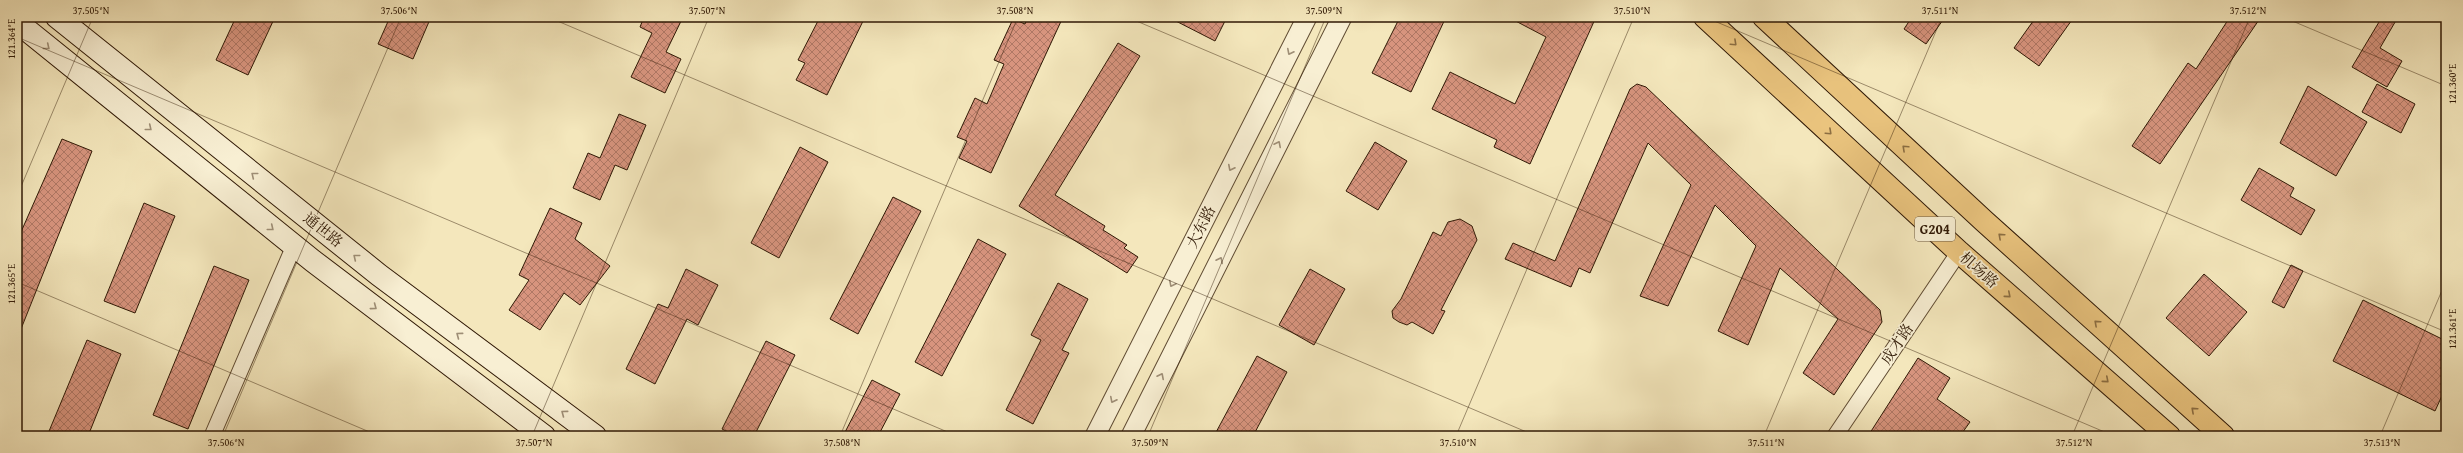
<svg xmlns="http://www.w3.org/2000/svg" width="2463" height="453" font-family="'Gentium Book Plus','Noto Serif SC',serif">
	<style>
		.building { fill: url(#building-cross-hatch); stroke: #2f1805 }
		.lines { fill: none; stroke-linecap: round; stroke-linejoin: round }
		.minor-casing { stroke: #604c33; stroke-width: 17 }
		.tertiary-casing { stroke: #604c33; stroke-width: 21 }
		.secondary-casing { stroke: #2f1805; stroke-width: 24 }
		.trunk-casing { stroke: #2f1805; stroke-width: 24 }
		.minor { stroke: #f8efd3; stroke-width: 15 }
		.tertiary { stroke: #f8efd3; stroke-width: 19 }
		.secondary { stroke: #f8efd3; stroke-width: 22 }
		.trunk { stroke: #eac47e; stroke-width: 22 }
		.oneway { stroke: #8c6e42 }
		.oneway2 { stroke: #9e8e76 }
		.ticks { fill: none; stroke: #2f1805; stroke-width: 1; stroke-opacity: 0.45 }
		.labels { text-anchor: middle; stroke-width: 3.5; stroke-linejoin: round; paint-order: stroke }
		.shield { fill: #f8efd3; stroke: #6b5843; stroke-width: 1 }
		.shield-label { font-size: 14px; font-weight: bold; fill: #2f1805 }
		.street-label { font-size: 15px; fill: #2f1805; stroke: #f8efd3 }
		.neatline { fill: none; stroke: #2f1805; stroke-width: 1.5 }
		.ticks-label { font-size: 10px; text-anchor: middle; fill: #2f1805 }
	</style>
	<defs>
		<pattern id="building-cross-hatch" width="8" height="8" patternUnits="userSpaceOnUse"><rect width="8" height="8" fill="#d7947e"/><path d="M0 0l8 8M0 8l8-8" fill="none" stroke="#af7865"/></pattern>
	</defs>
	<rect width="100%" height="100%" fill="#f4e7bc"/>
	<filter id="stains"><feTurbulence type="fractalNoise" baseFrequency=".005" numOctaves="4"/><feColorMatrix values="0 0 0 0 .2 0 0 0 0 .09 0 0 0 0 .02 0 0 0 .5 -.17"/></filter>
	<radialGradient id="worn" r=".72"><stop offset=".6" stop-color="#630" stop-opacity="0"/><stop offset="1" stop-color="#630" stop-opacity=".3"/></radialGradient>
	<path class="building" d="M236 17H275L248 75 216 60Z
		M390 17H431L413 59 378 44Z
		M644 17H683L666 52 681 59 665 93 631 77 652 33 640 27Z
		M820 17H865L827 95 796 80 805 63 798 60Z
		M1028 17H1063L991 173 959 158 967 141 957 137 975 98 987 104 1004 64 994 60 1013 19 1025 24Z
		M1168 17H1227L1215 41Z
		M1400 17H1446L1411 92 1372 73Z
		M1508 17H1596L1530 164 1494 147 1497 140 1432 109 1450 72 1515 104 1546 37Z
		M1912 17H1945L1926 44 1904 29Z
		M2036 17H2074L2039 66 2014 48Z
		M2230 17H2261L2160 164 2132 146 2188 63 2196 69Z
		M2382 17H2398L2380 48 2402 61 2387 87 2352 67Z
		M1118 43 1140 56 1055 195 1105 226 1103 230 1127 245 1124 248 1138 257 1127 273 1019 206Z
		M1637 84 1646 87 1880 310 1882 322 1834 395 1803 373 1838 319 1780 268 1748 345 1718 331 1756 246 1715 205 1668 306 1640 296 1691 185 1648 143 1590 273 1579 268 1571 287 1505 259 1513 243 1555 261 1630 89Z
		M2377 84 2415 104 2401 133 2362 112Z
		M2308 86 2367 122 2336 176 2280 143Z
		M619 114 646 125 627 170 615 165 600 200 573 188 588 153 600 158Z
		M62 139 92 151 17 339V241Z
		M1375 142 1407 161 1378 210 1346 191Z
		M800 147 828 162 779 258 751 243Z
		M2259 168 2294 188 2290 196 2315 210 2301 235 2241 200Z
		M893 197 921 211 858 334 830 319Z
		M144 203 175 216 135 313 104 301Z
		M550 208 582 223 575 239 610 266 580 305 564 293 540 330 509 310 529 280 519 275Z
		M1460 219 1472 226 1477 240 1441 310 1445 311 1433 334 1412 322 1407 325 1399 322 1393 318 1392 311 1401 299 1433 232 1441 236 1448 222Z
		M978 239 1006 254 942 376 915 362Z
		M2291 265 2303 271 2284 308 2272 302Z
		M214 266 249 280 188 429 153 415Z
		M686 269 718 285 698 325 687 319 655 384 626 369 658 304 668 308Z
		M1310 269 1345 289 1314 345 1279 325Z
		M2204 274 2247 312 2209 356 2166 318Z
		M1058 283 1088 299 1062 350 1069 353 1033 424 1006 410 1041 340 1031 335Z
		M2363 300 2446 341V387L2435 411 2333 361Z
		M87 340 121 354 88 436H47Z
		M766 341 795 355 754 436H726L728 432 722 429Z
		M1257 356 1287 372 1253 436H1214Z
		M1918 358 1950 378 1937 399 1970 422 1960 436H1868Z
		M872 380 900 394 878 436H843Z"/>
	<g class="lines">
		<g class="minor-casing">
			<path id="minor" d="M212 436 294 246
				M1835 436 1959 252"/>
		</g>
		<g class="tertiary-casing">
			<path id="tertiary" d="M1095 436 1307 17
				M1131 436 1342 17"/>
		</g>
		<g class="secondary-casing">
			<path id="secondary" d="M57 17 379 275 595 436
				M17 22 313 261 544 436"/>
		</g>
		<g class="trunk-casing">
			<path id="trunk" d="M1705 17 1959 252 2169 436
				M1764 17 1984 221 2223 436"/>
		</g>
		<use href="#minor" class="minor"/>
		<use href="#tertiary" class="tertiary"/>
		<use href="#secondary" class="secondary"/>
		<use href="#trunk" class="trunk"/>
	</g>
	<defs><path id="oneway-chevron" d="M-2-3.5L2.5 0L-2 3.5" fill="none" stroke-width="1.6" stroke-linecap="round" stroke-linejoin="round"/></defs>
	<g class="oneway">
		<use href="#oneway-chevron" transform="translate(1734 43) rotate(43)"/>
		<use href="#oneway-chevron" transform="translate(1829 132) rotate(43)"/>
		<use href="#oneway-chevron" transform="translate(1905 148) rotate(-137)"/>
		<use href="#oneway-chevron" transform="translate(2001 236) rotate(-138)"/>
		<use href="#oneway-chevron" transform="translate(2008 295) rotate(41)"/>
		<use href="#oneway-chevron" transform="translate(2097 323) rotate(-138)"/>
		<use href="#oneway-chevron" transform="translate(2106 380) rotate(41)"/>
		<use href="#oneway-chevron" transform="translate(2194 410) rotate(-138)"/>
	</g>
	<g class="oneway2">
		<use href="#oneway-chevron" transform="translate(47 47) rotate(39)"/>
		<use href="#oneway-chevron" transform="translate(1290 52) rotate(117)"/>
		<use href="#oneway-chevron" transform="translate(149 128) rotate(39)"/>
		<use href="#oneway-chevron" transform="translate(1278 144) rotate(-63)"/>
		<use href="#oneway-chevron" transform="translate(1231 168) rotate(117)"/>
		<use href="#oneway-chevron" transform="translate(254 175) rotate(-141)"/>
		<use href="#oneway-chevron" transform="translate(271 228) rotate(39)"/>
		<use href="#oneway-chevron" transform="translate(356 257) rotate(-141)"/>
		<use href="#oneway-chevron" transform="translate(1220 260) rotate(-63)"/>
		<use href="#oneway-chevron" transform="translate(1172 284) rotate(117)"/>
		<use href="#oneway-chevron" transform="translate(374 307) rotate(37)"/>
		<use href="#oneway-chevron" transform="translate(459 335) rotate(-143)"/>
		<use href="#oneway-chevron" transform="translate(1161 376) rotate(-63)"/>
		<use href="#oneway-chevron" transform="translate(1113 400) rotate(117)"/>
		<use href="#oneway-chevron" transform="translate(564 413) rotate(-143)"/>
	</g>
	<path class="ticks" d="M548 17 1536 436M1127 17 2114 436M1705 17 2446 332M2283 17 2446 86M17 37 957 436M17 196 93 17M17 282 379 436M223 436 401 17M532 436 709 17M840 436 1018 17M1148 436 1326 17M1456 436 1634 17M1764 436 1942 17M2072 436 2250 17M2380 436 2446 281"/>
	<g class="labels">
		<rect class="shield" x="1915" y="217" width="40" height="24" rx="3"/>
		<g class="shield-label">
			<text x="1935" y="234">G204</text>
		</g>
		<g class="street-label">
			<text transform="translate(1201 227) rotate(-63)" y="5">大东路</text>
			<text transform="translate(323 230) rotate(39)" y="5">通世路</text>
			<text transform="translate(1979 270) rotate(41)" y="5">机场路</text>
			<text transform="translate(1897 344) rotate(-56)" y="5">成才路</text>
		</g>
	</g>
	<rect width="2463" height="453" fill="none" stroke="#f4e7bc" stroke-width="44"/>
	<rect x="22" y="22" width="2419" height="409" class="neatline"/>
	<g class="ticks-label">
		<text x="91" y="14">37.505°N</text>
		<text x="399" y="14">37.506°N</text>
		<text x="707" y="14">37.507°N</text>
		<text x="1015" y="14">37.508°N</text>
		<text x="1324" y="14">37.509°N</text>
		<text x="1632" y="14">37.510°N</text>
		<text x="1940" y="14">37.511°N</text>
		<text x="2248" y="14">37.512°N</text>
		<text transform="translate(11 39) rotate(-90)" y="4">121.364°E</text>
		<text transform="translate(2452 84) rotate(-90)" y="4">121.360°E</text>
		<text transform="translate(11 284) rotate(-90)" y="4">121.365°E</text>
		<text transform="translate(2452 329) rotate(-90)" y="4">121.361°E</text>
		<text x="226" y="446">37.506°N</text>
		<text x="534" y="446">37.507°N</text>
		<text x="842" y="446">37.508°N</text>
		<text x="1150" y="446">37.509°N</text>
		<text x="1458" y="446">37.510°N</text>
		<text x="1766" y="446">37.511°N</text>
		<text x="2074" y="446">37.512°N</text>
		<text x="2382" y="446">37.513°N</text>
	</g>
	<rect width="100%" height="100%" filter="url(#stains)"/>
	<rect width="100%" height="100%" fill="url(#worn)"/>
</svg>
